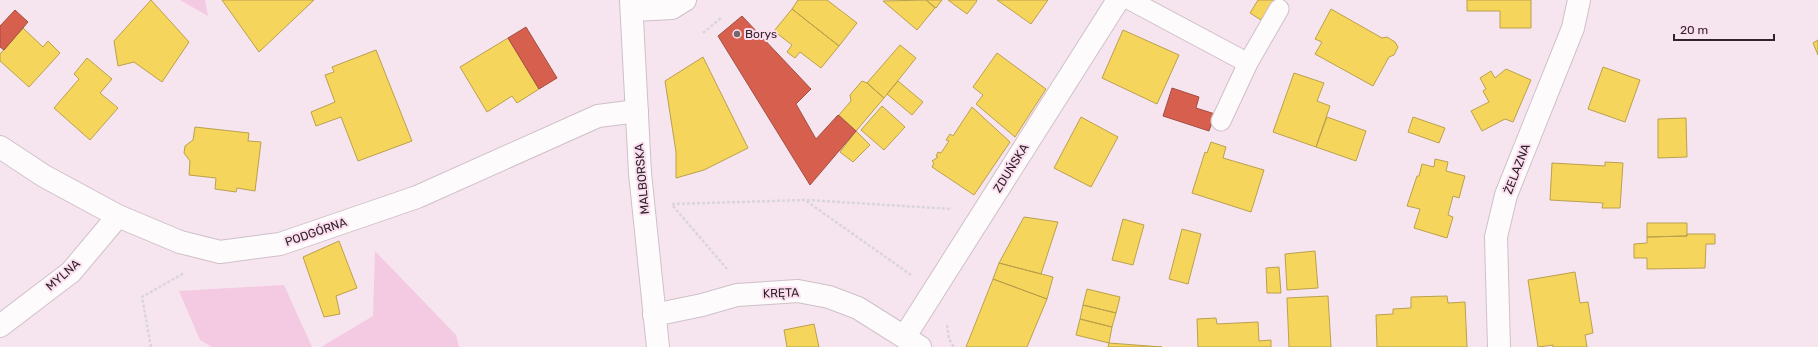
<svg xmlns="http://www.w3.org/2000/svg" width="1818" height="347" font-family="Rubik,sans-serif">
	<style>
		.green { fill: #f3cae1 }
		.homes { fill: #f6d55c; stroke: #bba04d }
		.shops { fill: #d6604d; stroke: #a44e43 }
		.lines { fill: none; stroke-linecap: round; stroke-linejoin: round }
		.service-casing { stroke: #cfc0c8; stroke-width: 21 }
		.minor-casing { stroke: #cfc0c8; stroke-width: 24 }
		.tertiary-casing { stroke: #cfc0c8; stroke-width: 24 }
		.path { stroke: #dad5d8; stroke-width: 2.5; stroke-dasharray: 3 2; stroke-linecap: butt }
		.service { stroke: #fefbfc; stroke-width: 19 }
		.minor { stroke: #fefbfc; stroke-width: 22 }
		.tertiary { stroke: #fefbfc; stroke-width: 22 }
		.poi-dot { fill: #76676f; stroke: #fcdfef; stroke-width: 1.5 }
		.labels { text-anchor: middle; stroke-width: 4; stroke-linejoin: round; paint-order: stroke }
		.poi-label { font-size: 12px; fill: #31232b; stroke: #fcdfef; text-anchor: start }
		.street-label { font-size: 12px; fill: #31232b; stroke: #fcdfef }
	</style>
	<rect width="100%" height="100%" fill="#f6e5ee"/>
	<path class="green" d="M180 0H205L208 16Z
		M375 251 456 335 459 347H321L373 316Z
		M284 285 312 347H212L200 340 179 291Z"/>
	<path class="homes" d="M151 0 189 42 162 82 134 62 118 66 114 41Z
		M222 0H314L259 52Z
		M798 0H827L857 23 839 46 792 9Z
		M926 0 935 8 917 30 883 1Z
		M926 0H942L936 8Z
		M948 0H976L977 1 967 14Z
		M997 0H1048L1031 24Z
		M1258 0H1274L1261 20 1250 13Z
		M1467 0H1531V28H1500V11H1467Z
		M792 9 839 46 821 68 800 52 795 58 787 52 792 45 774 31Z
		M1331 9 1382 38 1387 37 1395 42 1398 47 1394 55 1389 57 1373 86 1315 54 1322 42 1315 39Z
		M23 28 43 47 48 41 60 53 29 87 0 61V54Z
		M1123 30 1179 55 1157 104 1102 78Z
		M508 38 539 89 517 103 512 96 487 112 460 67Z
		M1818 40V55L1813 43Z
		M900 45 916 58 884 98 867 83Z
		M376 50 412 141 358 161 341 117 316 126 311 112 335 102 325 75 334 72 332 67Z
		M997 53 1046 89 1015 137 976 104 983 95 973 87Z
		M703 57 748 148 704 170 676 178V152L665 81Z
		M87 58 112 79 100 93 118 108 90 140 54 108 79 79 74 74Z
		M1603 67 1640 80 1625 122 1588 109Z
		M1506 69 1531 80 1513 122 1505 119 1482 131 1471 111 1489 102 1483 91 1486 89 1480 78 1491 71 1495 78Z
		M1294 73 1324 83 1317 101 1330 106 1316 147 1273 132Z
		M862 81 867 83 884 98 856 131 839 115 851 101 850 95Z
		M898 81 923 102 912 115 887 94Z
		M882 106 905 127 884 150 861 130Z
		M972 107 1010 142 974 195 932 167 934 163 932 161 938 157 936 156 938 152 941 153 949 141 946 140 950 134 953 136Z
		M1081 117 1118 137 1091 187 1054 168Z
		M1327 117 1366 131 1356 161 1316 147Z
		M1413 117 1445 128 1439 143 1408 132Z
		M1686 118 1687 157 1658 158V119Z
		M195 127 249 133 248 141 261 142 255 191 237 188 236 192 215 189 216 178 189 175 190 161 184 153 185 146 193 140Z
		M856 131 870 145 853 162 840 152Z
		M1211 142 1226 147 1223 158 1264 170 1251 212 1192 193 1205 152 1207 153Z
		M1435 159 1448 162 1446 171 1465 176 1459 198 1453 196 1448 215 1453 217 1447 238 1414 228 1420 209 1407 206 1417 176H1419L1422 164 1434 167Z
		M1605 162 1623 163 1620 208H1602L1603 203 1550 200 1552 163 1605 166Z
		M1024 217 1058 222 1041 274 999 263Z
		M1123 219 1144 225 1133 265 1112 260Z
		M1647 223H1687V236L1647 237Z
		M1182 229 1201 234 1188 284 1169 279Z
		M1687 234H1715V244H1706L1705 268 1647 269V258H1634V244L1647 243V237L1687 236Z
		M339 241 357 288 336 296 340 314 324 317 303 257Z
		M1315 251 1318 288 1287 290 1285 254Z
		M999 263 1053 277 1047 299 993 279Z
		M1279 267 1281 293H1267L1266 268Z
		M1575 272 1580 303 1588 302 1593 333 1585 335 1587 347H1553V345L1538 347 1528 280Z
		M993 279 1047 299 1027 347H966Z
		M1087 289 1120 297 1116 313 1083 305Z
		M1328 296 1331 347H1289L1287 298Z
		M1447 296 1448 303 1465 302 1467 347H1377L1376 315 1393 314V309L1411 308V297Z
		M1083 305 1116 313 1112 327 1080 319Z
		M1216 318 1217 324 1258 322 1259 341 1271 340V347H1198L1197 319Z
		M1080 319 1112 327 1109 343 1076 335Z
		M814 324 819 347H787L784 330Z
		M1109 343 1162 347H1108Z"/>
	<path class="shops" d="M15 10 28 22 4 50 0 47V26Z
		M742 16 811 89 796 104 816 139 838 115 856 131 810 185 718 36Z
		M526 27 557 78 539 89 508 38Z
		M1172 88 1199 97 1196 108 1215 114 1209 131 1163 116Z"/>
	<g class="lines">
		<g class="service-casing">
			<path id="service" d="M1130 0 1248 63
				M1221 121 1248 63 1279 9"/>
		</g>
		<g class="minor-casing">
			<path id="minor" d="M633 10 672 8 685 0
				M0 147 44 176 118 216 180 242 220 252 280 244 417 197 598 116 637 111
				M654 315 702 305 737 295 798 291 829 297 858 308 920 347
				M0 326 71 272 118 216
				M905 336 1118 0
				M1499 347 1496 237 1506 195 1573 28 1579 0"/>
		</g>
		<g class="tertiary-casing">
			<path id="tertiary" d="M631 0 640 173 658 347"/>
		</g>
		<path class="path" d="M703 33 721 18
			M807 200 952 209
			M672 204 805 200 911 275
			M673 206 727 269
			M947 325 949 339 954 347
			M151 347 142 297 184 273"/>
		<use href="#service" class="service"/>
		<use href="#minor" class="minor"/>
		<use href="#tertiary" class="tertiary"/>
	</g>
	<circle class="poi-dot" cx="737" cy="34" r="4"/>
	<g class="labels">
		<g class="poi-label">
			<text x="745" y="38">Borys</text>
		</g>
		<g class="street-label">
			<text transform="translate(1011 168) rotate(-58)" y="4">ZDUŃSKA</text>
			<text transform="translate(1517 169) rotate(-69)" y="4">ŻELAZNA</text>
			<text transform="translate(642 179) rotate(-95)" y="4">MALBORSKA</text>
			<text transform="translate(316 232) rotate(-19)" y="4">PODGÓRNA</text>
			<text transform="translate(63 275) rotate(-41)" y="4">MYLNA</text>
			<text transform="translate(781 293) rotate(-2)" y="4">KRĘTA</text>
		</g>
	</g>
	<path d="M1674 34v6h100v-6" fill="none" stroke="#31232b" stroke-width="2"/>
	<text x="1680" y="34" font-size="12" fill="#31232b" stroke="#fcdfef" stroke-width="3" paint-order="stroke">20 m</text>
</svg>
